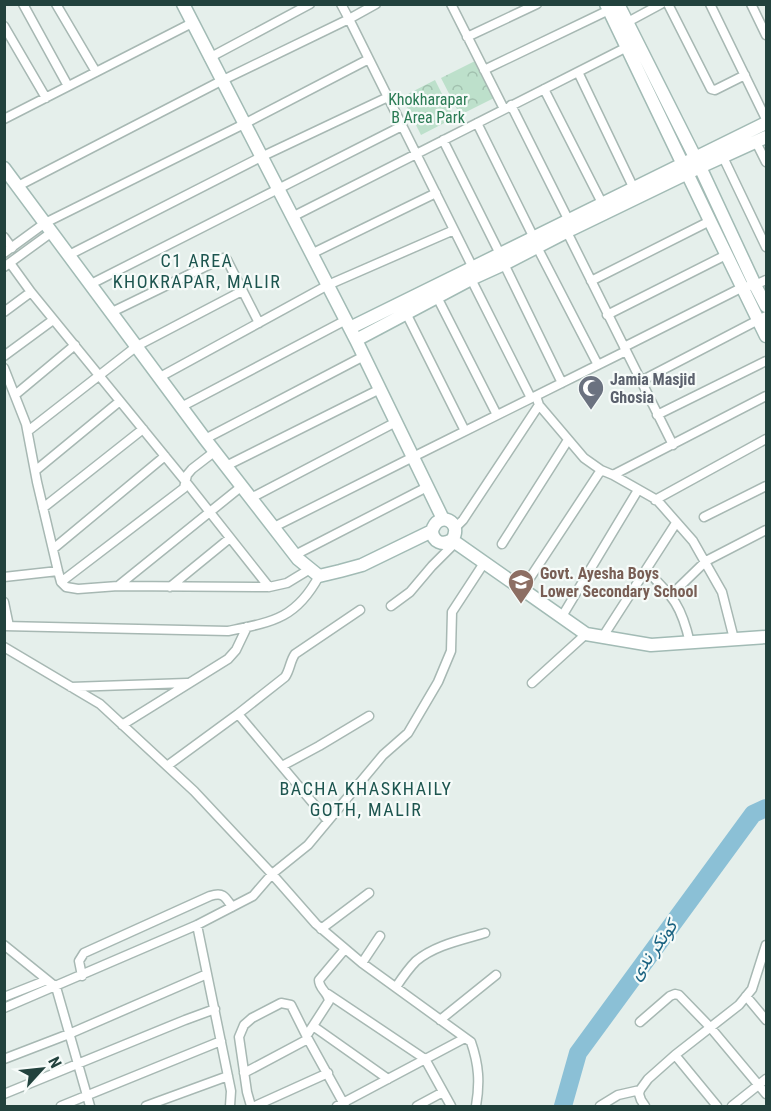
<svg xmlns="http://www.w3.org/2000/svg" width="771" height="1111" font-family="'Roboto Condensed',Vazirmatn,sans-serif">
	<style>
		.forest { fill: url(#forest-crowns) }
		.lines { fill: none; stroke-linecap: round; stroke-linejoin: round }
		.river { stroke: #8bc0d6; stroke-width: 18 }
		.street-casing { stroke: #a7b8b3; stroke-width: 11 }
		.secondary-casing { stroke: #a2bbb5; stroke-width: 15 }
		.street { stroke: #fff; stroke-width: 8 }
		.secondary { stroke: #fff; stroke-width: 12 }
		.labels { text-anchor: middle; stroke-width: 4.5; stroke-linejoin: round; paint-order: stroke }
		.park-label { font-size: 16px; fill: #2a7b54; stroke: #f6fbf9 }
		.worship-label { font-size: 16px; font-weight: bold; fill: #5b616d; stroke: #f6fbf9; text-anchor: start }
		.education-label { font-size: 16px; font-weight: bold; fill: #785e54; stroke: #f6fbf9; text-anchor: start }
		.neighbourhood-label { font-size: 18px; letter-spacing: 1.5px; fill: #1d554f; stroke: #f6fbf9 }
		.water-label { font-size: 18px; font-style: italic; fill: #196281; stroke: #f6fbf9 }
	</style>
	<defs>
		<pattern id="forest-crowns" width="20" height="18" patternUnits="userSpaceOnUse" patternTransform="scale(1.5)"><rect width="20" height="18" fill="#bde0cb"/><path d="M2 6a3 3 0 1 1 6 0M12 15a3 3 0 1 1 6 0" fill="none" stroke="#a2c1af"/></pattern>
	</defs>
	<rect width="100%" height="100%" fill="#e5efeb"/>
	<path class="forest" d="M475 61 494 98 460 115 441 78Z
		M435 80 454 118 421 135 402 97Z"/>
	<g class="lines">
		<path class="river" d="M563 1106 578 1053 753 814 766 808"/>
		<g class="street-casing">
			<path id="street" d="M23 4 68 86
				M56 4 96 72
				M376 4 349 19 474 270
				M451 4 504 109
				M668 4 711 89 715 90 745 75
				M710 4 766 119
				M751 4 766 35
				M624 24 661 4
				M4 26 46 98
				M467 37 537 4
				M209 58 310 4
				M484 70 609 10
				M578 72 636 193
				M544 89 602 203
				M511 105 570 223
				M4 119 192 23
				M477 123 534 238
				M443 140 500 254
				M756 142 766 162
				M723 157 766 247
				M18 186 221 81 349 19 341 4
				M292 217 631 45
				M567 232 673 445
				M4 237 12 248
				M537 247 598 365
				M4 253 45 223 244 124 369 59
				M311 254 436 193
				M69 255 261 157 388 97
				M10 263 31 292 186 482 269 587
				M504 264 562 383
				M4 267 52 232
				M471 279 531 398
				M591 281 710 221
				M91 284 402 126
				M437 297 497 415
				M4 312 31 292
				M112 312 223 258 227 260 259 323
				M406 313 465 431
				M607 315 726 255
				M624 347 743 287 755 285 766 280
				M4 356 53 320
				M4 368 26 424 37 482 58 571 61 582 66 587 78 589 118 586 269 587 287 583 310 569
				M160 377 328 285 454 230
				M641 381 766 316
				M15 395 75 345
				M536 396 539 405 584 458 601 470 613 475 657 500 693 541 722 592 734 639
				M181 407 346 320
				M657 415 766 361
				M28 431 137 346 242 291
				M205 439 364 356
				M226 466 380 389
				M35 471 120 401
				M613 475 766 396
				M251 498 396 422
				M655 500 766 439
				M43 508 143 429
				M704 517 766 486
				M274 527 413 457 626 351
				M455 528 463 520 539 405
				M502 544 568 440
				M53 549 165 456
				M295 555 427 487
				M646 570C673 597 681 604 690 643
				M4 577 58 571
				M61 582 184 488 187 475 192 469 214 452
				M118 586 242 486
				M170 587 230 538
				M522 590 601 470
				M671 595 706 561 766 530
				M4 602 9 626
				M391 606 410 592 432 566 455 543
				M561 618 638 490
				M4 626 228 631C272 622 296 619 319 576
				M602 638 676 523
				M4 647 100 704 194 791 272 874 316 924 362 963 471 1042C479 1065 480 1083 476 1106
				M532 683 586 634
				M71 687 187 683
				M238 714 328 821
				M122 725 228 659 236 650 247 627
				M167 766 238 714 285 677C290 670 290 661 295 654L360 610
				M282 766 319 746 369 716
				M197 925 231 1091 230 1106
				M321 929 369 893
				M4 945 56 987 90 1106
				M362 963 380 936
				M82 976 79 961 84 953 210 896C223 892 225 896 232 907
				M396 987C402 978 408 969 416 961 435 945 462 940 485 933
				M328 994 425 1059 451 1106
				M746 996 766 1020
				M4 997 47 980
				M4 1008 197 925 253 896 272 874 308 845 383 755 408 733 438 682 451 651 452 612 484 563
				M440 1020 496 975
				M640 1022 670 996 675 994 679 995 710 1027 766 1094
				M313 1026 388 1079
				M307 1035 329 1001C328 992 319 989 319 980L345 949
				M675 1055 717 1106
				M4 1059 69 1034 207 974
				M244 1073 308 1039
				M4 1094 185 1020 215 1009
				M61 1106 221 1041
				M146 1106 228 1076
				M251 1106 247 1092 239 1037 244 1025 252 1018 281 1003 291 1005 308 1039 345 1106
				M255 1106 328 1073
				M337 1106 465 1038
				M417 1106 443 1092
				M600 1106 618 1095 640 1090
				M645 1106 641 1100 639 1094 640 1090 648 1079 675 1055 739 1005 752 989 766 945
				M732 1106 766 1079"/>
		</g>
		<g class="secondary-casing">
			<path id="secondary" d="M183 4 356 340 443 519
				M606 4 710 221 766 336
				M618 4 700 167 755 285 766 306
				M4 168 205 439 298 559 319 576 340 571 362 565 432 531C438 509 464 522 452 540 442 546 433 542 432 531
				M350 328 766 123
				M356 340 471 279 504 264 572 229 700 167 766 137
				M452 540 586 634 651 645 766 637"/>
		</g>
		<use href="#street" class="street"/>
		<use href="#secondary" class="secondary"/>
	</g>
	<defs>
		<g id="mosque-pin" transform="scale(1.35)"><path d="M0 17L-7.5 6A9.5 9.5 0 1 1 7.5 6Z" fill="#6b7280" stroke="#f6fbf9"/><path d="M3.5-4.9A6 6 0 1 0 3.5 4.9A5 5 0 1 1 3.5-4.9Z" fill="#fff"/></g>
		<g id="university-pin" transform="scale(1.35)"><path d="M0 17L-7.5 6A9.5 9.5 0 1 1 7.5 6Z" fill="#8d6e63" stroke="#f6fbf9"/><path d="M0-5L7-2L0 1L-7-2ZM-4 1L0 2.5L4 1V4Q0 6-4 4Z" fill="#fff"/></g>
	</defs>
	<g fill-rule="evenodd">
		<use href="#mosque-pin" x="591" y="388"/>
		<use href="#university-pin" x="521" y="582"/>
	</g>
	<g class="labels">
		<g class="park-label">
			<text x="428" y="105">Khokharapar<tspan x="428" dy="18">B Area Park</tspan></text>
		</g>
		<g class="worship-label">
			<text x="610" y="385">Jamia Masjid<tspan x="610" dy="18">Ghosia</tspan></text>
		</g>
		<g class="education-label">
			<text x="540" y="579">Govt. Ayesha Boys<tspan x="540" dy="18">Lower Secondary School</tspan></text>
		</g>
		<g class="neighbourhood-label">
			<text x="197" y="267">C1 AREA<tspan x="197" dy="21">KHOKRAPAR, MALIR</tspan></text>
			<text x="366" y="795">BACHA KHASKHAILY<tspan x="366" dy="21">GOTH, MALIR</tspan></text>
		</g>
		<g class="water-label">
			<text transform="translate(653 950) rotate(-54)" y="6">کونکر ندی</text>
		</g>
	</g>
	<rect width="771" height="1111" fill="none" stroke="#22423d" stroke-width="12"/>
	<g transform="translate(42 1069) rotate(63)" stroke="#f6fbf9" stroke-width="4.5" paint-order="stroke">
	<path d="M0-4.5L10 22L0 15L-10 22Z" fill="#22423d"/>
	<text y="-9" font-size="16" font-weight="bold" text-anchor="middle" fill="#22423d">N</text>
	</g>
</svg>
